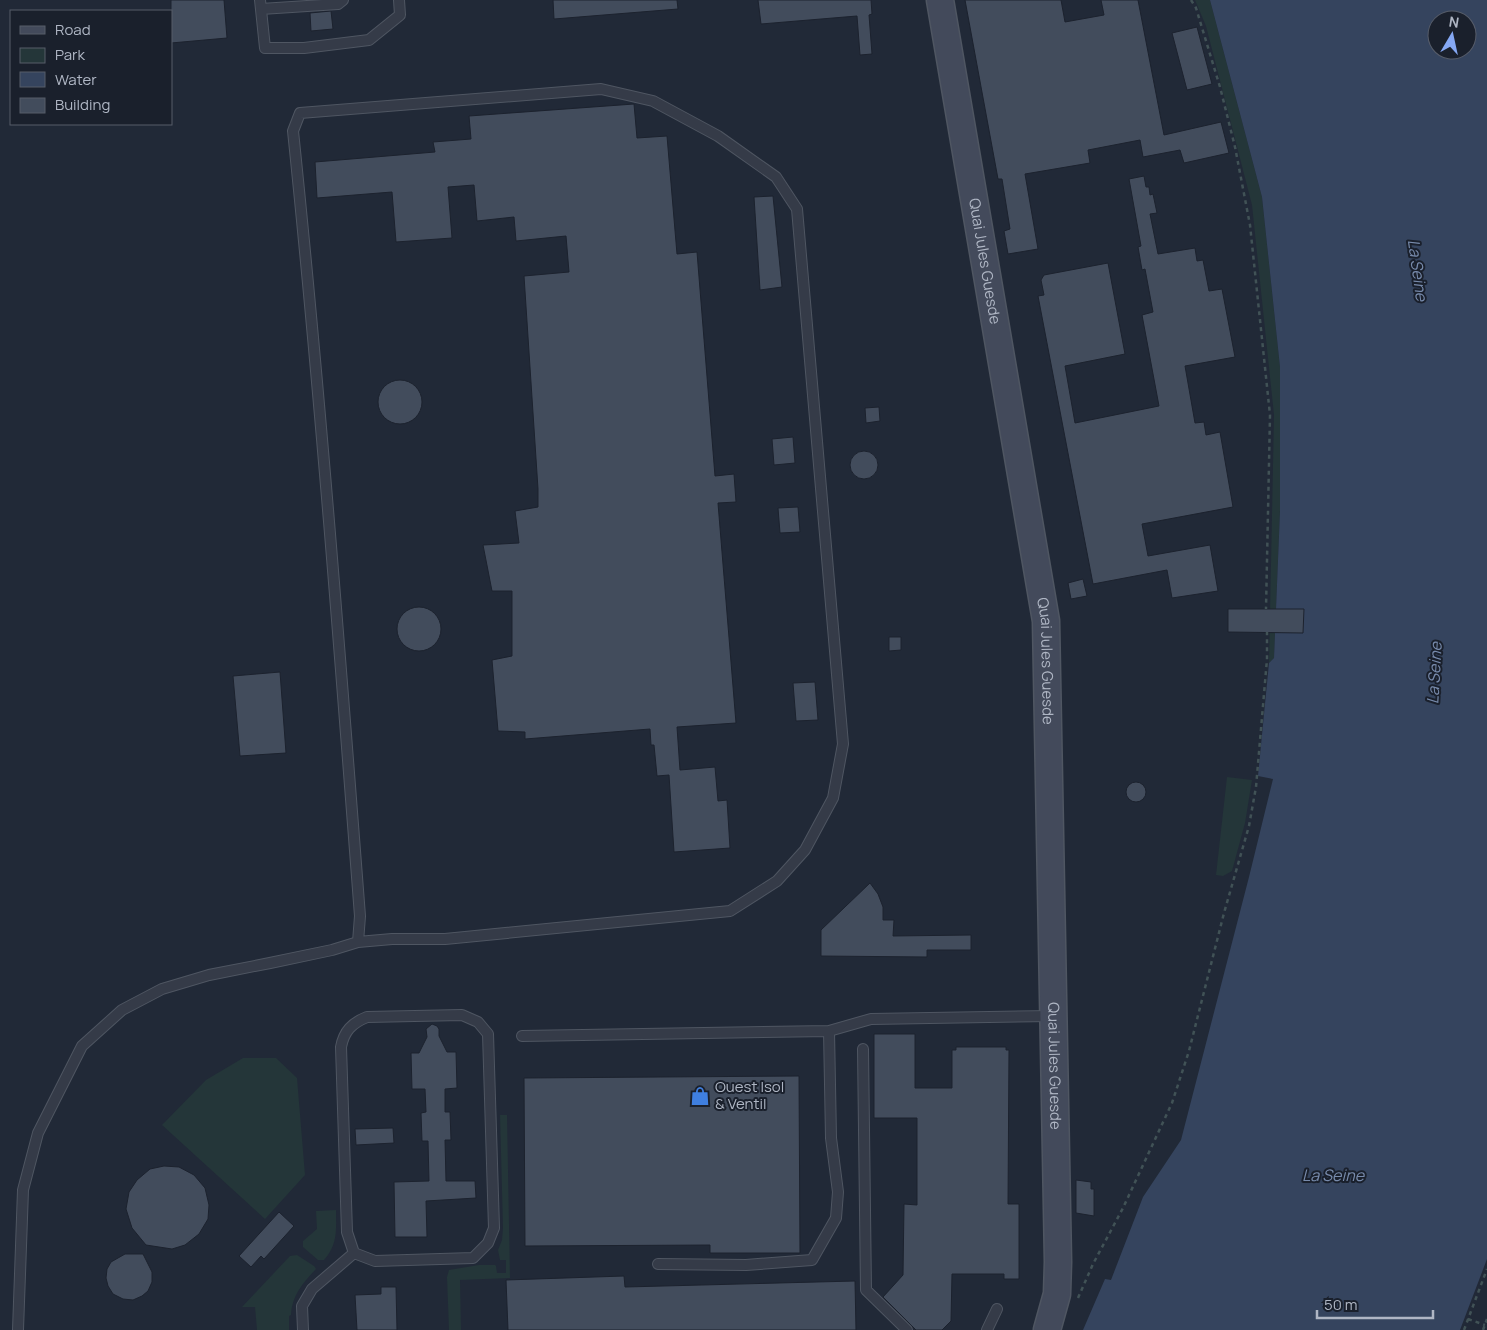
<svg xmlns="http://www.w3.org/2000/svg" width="1487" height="1330" font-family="Manrope,sans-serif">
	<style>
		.green { fill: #243639 }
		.water { fill: #35445e; fill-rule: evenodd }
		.building { fill: #424c5c; stroke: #1c222e }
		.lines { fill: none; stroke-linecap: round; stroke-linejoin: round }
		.lane-casing { stroke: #4f5662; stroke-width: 12 }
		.secondary-casing { stroke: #4f5662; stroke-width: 29 }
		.path { stroke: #415256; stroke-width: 2.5; stroke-dasharray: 4 4; stroke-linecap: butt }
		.lane { stroke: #353b48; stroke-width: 10 }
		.secondary { stroke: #434a5b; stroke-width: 26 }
		.labels { text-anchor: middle; stroke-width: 4; stroke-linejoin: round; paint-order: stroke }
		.street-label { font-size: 15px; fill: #afb6c4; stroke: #1a202c }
		.poi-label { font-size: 15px; fill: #afb6c4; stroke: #1a202c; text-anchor: start }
		.water-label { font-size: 16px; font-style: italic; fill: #788bac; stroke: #1a202c }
	</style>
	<rect width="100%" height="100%" fill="#212937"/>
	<path class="green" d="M1195 0H1210L1262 197 1280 367V511L1274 658 1269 663 1274 415 1252 205 1206 26Z
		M1227 777 1252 780 1245 823 1232 871 1223 876 1216 875Z
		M243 1058H276L297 1078 305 1175 265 1219 162 1125 206 1080Z
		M500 1115H507L510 1278 460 1280 461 1330H449L447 1277 449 1270 479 1265H495L496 1266 497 1273H506V1260H500L498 1250 502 1240 503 1228Z
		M336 1210C336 1231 338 1244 324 1260H318L303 1247V1241L317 1229 316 1211Z
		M297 1255 314 1266 316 1269C303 1283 292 1295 291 1315L289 1316V1330H257L255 1307H242L290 1256Z"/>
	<path class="water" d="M1210 0H1487V1259L1460 1330H1083L1105 1279 1111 1280 1143 1197 1181 1140 1249 877 1273 779 1258 776 1269 663 1274 658 1280 511V367L1262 197ZM1437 20H1467V50H1437Z"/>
	<path class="building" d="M171 0H224L227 38 171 43Z
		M553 0H677L678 9 554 19Z
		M758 0H871L872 14 869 15 872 54 860 55 857 16 761 24Z
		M965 0H1061L1065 22 1104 15 1101 0H1138L1164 135 1221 122 1229 153 1184 163 1180 150 1143 157 1140 140 1088 150 1090 163 1025 174 1038 249 1008 254 1004 231 1010 229 1002 179H998Z
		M331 11 333 29 311 31 310 13Z
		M1197 27 1212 84 1187 90 1172 33Z
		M634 104 637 138 667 136 677 254 697 252 715 476 734 474 736 502 718 503 736 723 677 727 680 770 715 767 718 801 727 800 730 848 674 852 669 775 657 776 654 745H651L650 729 525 739V732L498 731 492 660 512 656V591H492L483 545 519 543 515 511 538 507V489L524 276 569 272 566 236 516 241 514 217 477 221 474 185 448 187 452 238 396 242 392 192 317 198 315 162 435 152 433 142 471 139 469 116Z
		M1144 176 1146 187H1149L1150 195 1153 194 1157 213 1150 214 1158 254 1195 248 1197 261 1203 260 1209 291 1222 289 1235 357 1185 366 1195 423 1204 422 1206 435 1220 432 1233 507 1142 524 1148 556 1210 545 1218 591 1172 598 1167 570 1093 584 1038 296 1044 295 1041 280 1044 275 1108 263 1125 354 1065 366 1075 423 1159 406 1142 315 1153 312 1145 269 1142 270 1138 247 1141 246 1129 179Z
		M773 196 782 287 760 290 754 197Z
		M378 402a22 22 0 1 1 44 0a22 22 0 1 1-44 0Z
		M879 407 880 421 866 423 865 408Z
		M793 437 795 463 774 465 772 439Z
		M850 465a14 14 0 1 1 28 0a14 14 0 1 1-28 0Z
		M798 507 800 532 780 533 778 508Z
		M1083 579 1087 596 1071 599 1068 583Z
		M397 629a22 22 0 1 1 44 0a22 22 0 1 1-44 0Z
		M1228 609H1304L1303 633 1228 632Z
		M889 637H901V650L889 651Z
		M280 672 286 753 240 756 233 676Z
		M815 682 818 720 796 721 793 683Z
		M1126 792a10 10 0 1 1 20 0a10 10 0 1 1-20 0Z
		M870 883 878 894 883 907V920H894L893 936 971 935V950H927V957L821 956V930Z
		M432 1024 437 1026 439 1029V1036L447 1052H456L457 1088 445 1089V1112H450L451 1140H445L446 1181H475L476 1198 426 1201 427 1237H395L394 1182 429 1181 428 1141H422L421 1113 426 1112 425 1089H412L411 1053H419L427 1037 426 1029Z
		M874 1034H915V1088H952V1050H956V1047H1006V1050H1009L1008 1204H1019V1279H1004V1274H952L951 1321 942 1330H916L883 1297 903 1275 904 1204 917 1205V1118H874Z
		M799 1076 800 1253H710V1245L525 1246 524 1078Z
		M393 1128 394 1143 356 1145 355 1129Z
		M164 1166 179 1167 194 1175 205 1188 209 1205 208 1219 199 1234 185 1245 172 1249 146 1245 132 1228 126 1209 129 1192 137 1180 150 1169Z
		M1076 1180 1091 1182V1189H1094V1216L1076 1213Z
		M279 1212 294 1226 264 1259 261 1256 251 1267 239 1256Z
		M125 1254H143L152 1272V1282L148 1291 142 1296 133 1300 123 1299 113 1294 108 1286 106 1278 107 1269 111 1262Z
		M624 1276 625 1287 855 1281 856 1330H508L506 1280Z
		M381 1287H396L397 1330H357L355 1295 381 1294Z"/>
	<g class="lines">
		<g class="lane-casing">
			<path id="lane" d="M260 0 265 48H304L369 40 400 15 399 0
				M261 9 338 4 343 0
				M462 1015 478 1022 488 1034 494 1228 488 1243 473 1258 375 1261 354 1253 347 1232 341 1047C344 1031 352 1023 367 1017Z
				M522 1036 829 1031 871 1019 1052 1016
				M863 1049 866 1290 907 1330
				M658 1264 746 1265 812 1260 836 1218 838 1192 831 1138 829 1031
				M18 1330 23 1190 38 1133 82 1046 122 1010 162 989 209 975 270 963 332 950 358 942 392 939H445L730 911 777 881 805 850 833 798 843 744 797 209 776 177 718 136 653 101 601 89 300 113 293 131C320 392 340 654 360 916L358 942
				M303 1330 302 1306 312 1289 354 1253
				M987 1330 997 1309"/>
		</g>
		<g class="secondary-casing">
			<g id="secondary">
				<path id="s1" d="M940 0 1046 621 1058 1262 1057 1294 1047 1330"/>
			</g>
		</g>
		<path class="path" d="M1191 0 1196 8 1220 87 1235 147 1250 225 1270 415 1266 609
			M1078 1298 1093 1264 1123 1208 1172 1103 1189 1051 1224 913 1249 826 1256 787 1267 659V632
			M1468 1319 1485 1325
			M1464 1330 1487 1269
			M1483 1330 1487 1319"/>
		<use href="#lane" class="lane"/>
		<use href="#secondary" class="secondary"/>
	</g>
	<defs>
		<g id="shop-bare" transform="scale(1.5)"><path d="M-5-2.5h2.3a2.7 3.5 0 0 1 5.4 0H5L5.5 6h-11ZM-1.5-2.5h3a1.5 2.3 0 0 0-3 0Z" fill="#3f7fe0" stroke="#1a202c" stroke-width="2.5" paint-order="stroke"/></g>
	</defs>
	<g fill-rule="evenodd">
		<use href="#shop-bare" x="700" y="1096"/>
	</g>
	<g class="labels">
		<g class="street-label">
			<text dy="5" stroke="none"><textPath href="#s1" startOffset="265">Quai Jules Guesde</textPath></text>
			<text dy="5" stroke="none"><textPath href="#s1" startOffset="670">Quai Jules Guesde</textPath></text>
			<text dy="5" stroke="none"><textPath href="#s1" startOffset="1075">Quai Jules Guesde</textPath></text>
		</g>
		<g class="poi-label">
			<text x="715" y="1092">Ouest Isol<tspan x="715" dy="17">&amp; Ventil</tspan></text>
		</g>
		<g class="water-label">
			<text transform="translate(1418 270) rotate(82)" y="6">La Seine</text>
			<text transform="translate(1434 673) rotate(-87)" y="6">La Seine</text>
			<text x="1333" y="1181">La Seine</text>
		</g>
	</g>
	<rect x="10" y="10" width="162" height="115" fill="#1a202c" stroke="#565c69"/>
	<rect x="20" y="26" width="25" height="8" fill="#434a5b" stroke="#565c69"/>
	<text x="55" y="35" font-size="15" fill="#afb6c4">Road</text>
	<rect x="20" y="48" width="25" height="15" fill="#243639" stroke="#565c69"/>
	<text x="55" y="60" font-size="15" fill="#afb6c4">Park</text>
	<rect x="20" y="72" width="25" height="15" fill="#35445e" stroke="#565c69"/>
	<text x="55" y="85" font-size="15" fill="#afb6c4">Water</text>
	<rect x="20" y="98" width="25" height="15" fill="#424c5c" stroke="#565c69"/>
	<text x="55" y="110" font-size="15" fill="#afb6c4">Building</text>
	<g transform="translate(1452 35) rotate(9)"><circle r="24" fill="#1a202c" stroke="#565c69"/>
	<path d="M0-4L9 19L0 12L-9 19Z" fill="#85a8f4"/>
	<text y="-8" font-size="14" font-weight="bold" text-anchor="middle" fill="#afb6c4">N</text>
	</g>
	<path d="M1317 1310v8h116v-8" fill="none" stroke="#afb6c4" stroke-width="2.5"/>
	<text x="1324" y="1310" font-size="15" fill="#afb6c4" stroke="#1a202c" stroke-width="4" paint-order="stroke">50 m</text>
</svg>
